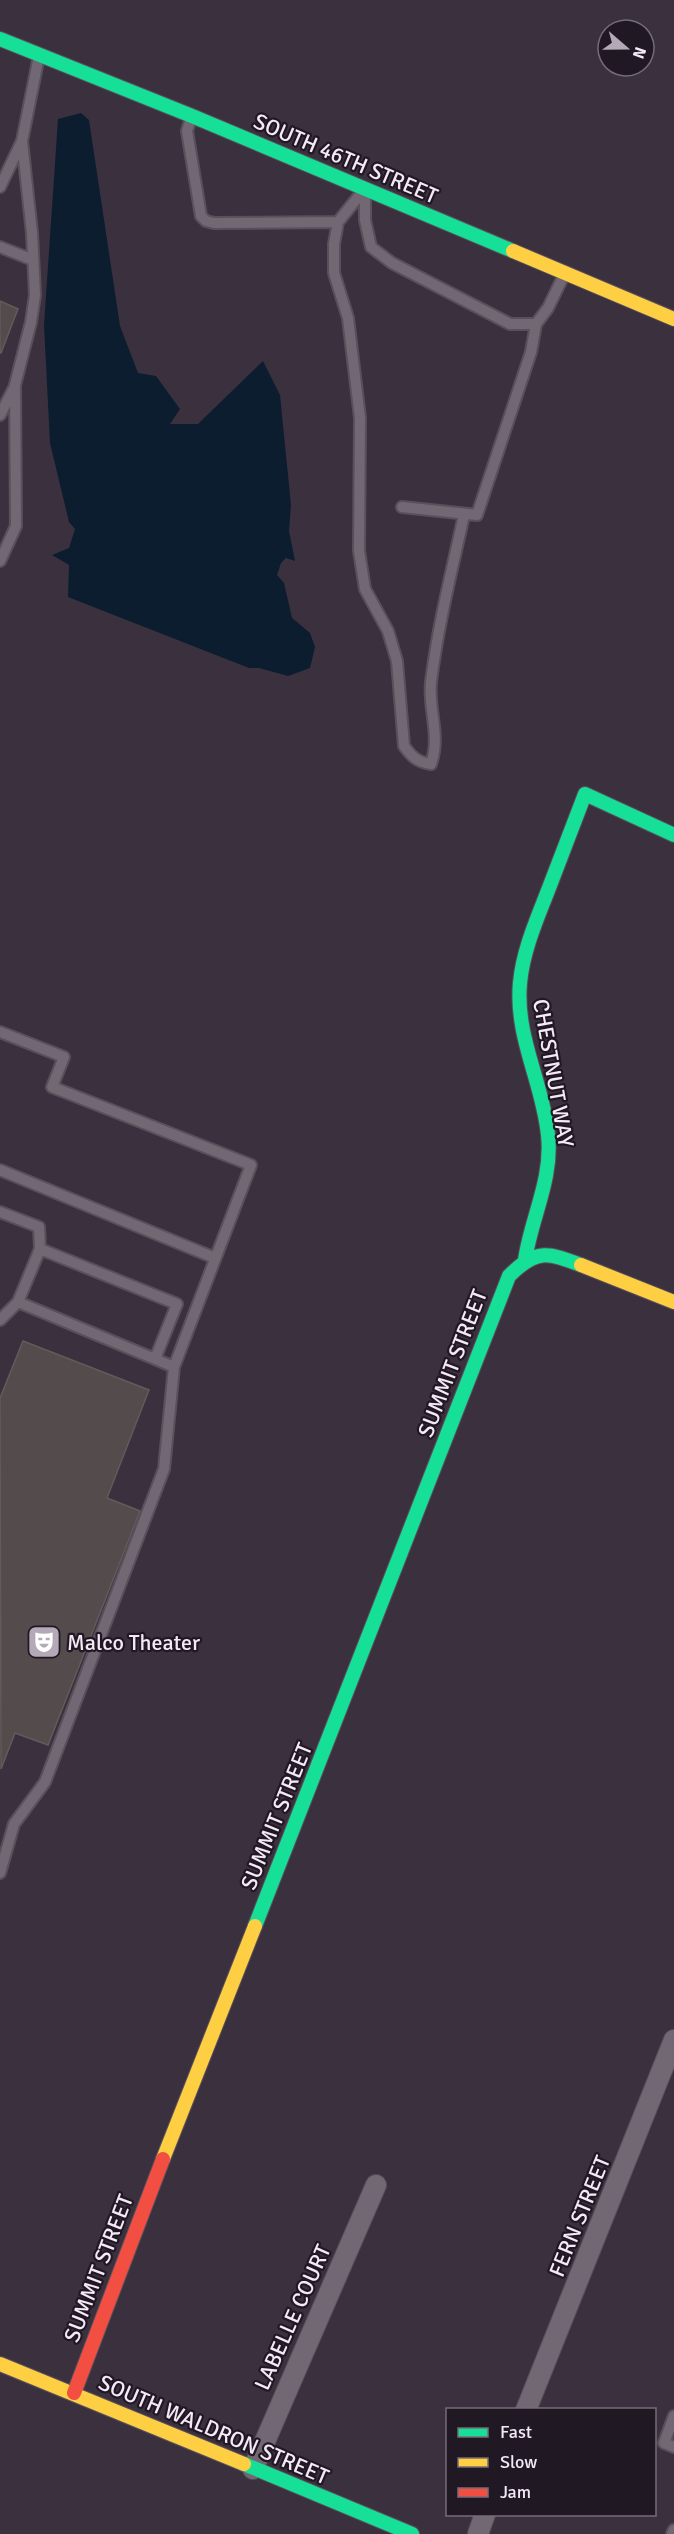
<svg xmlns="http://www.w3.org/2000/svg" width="674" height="2534" font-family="Signika,sans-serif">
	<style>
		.water { fill: #0c1d2f }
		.building { fill: #544b4d; stroke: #635a5b; stroke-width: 1.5 }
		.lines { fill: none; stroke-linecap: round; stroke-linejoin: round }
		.lane-casing { stroke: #58505b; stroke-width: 14 }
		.street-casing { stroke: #58505b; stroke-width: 22 }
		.fast-casing { stroke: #58505b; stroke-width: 16 }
		.slow-casing { stroke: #58505b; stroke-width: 16 }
		.jam-casing { stroke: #58505b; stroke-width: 16 }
		.lane { stroke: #716873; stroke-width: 10 }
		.street { stroke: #716873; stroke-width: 20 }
		.fast { stroke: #16e098; stroke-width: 14 }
		.slow { stroke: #ffcf43; stroke-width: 14 }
		.jam { stroke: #f24e42; stroke-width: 14 }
		.labels { text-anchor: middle; stroke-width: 4.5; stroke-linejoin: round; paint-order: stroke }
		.street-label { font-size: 22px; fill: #f5e9f8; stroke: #201822 }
		.poi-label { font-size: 22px; fill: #f5e9f8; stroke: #201822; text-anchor: start }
	</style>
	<rect width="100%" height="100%" fill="#3b313e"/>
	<path class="water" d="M81 113 89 120 120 326 138 373 156 376 180 409 170 424H198L263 361 280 395 291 505 289 531 295 561 286 558 281 563 277 575 284 583 292 618 310 633 315 647 310 668 288 676 259 668H249L68 597 69 565 52 555 69 548 75 529 69 522 50 443 44 325 58 119Z"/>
	<path class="building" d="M0 301 18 309 1 353H0Z
		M23 1341 149 1390 107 1498 140 1511 122 1557 48 1745 15 1733 1 1769 0 1398Z"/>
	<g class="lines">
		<g class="lane-casing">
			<path id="lane" d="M191 118 187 131 201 216 206 221 214 223 338 222
				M0 187 22 141 39 56
				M363 191 338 222 334 244V273L348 318 360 418 359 551 365 589 388 631 397 661 404 746C412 757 417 762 431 764 441 735 428 710 431 682 438 625 452 570 464 515
				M365 192V220L371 247 392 263 510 324H536L548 308 565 273
				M0 247 33 260
				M0 415 14 388
				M402 507 477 515 531 352 536 324
				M0 561 16 526 15 385 31 322 35 295 32 233 22 141
				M0 1032 64 1057 52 1087 251 1165 174 1367 155 1359
				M0 1170 215 1258
				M0 1212 39 1227 40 1249
				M0 1320 18 1302 40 1249 177 1304 155 1359 18 1302
				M0 1873 14 1824 45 1782 164 1469 174 1367
				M674 2416 664 2443 674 2447
				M672 2534 674 2530"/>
		</g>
		<g class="street-casing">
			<path id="street" d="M526 2410 674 2040
				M253 2469 376 2185
				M478 2534 485 2514"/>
		</g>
		<g class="fast-casing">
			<path id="fast" d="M0 39 192 116 513 251
				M525 1260C531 1218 553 1179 548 1135 543 1083 515 1037 520 983 523 950 537 919 549 888 561 857 573 825 585 794L674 835
				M255 1926 509 1276C536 1249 547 1252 581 1265
				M244 2464 412 2534"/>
		</g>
		<g class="slow-casing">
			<path id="slow" d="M513 251 674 319
				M581 1265 674 1302
				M163 2159 255 1926
				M0 2364 244 2464"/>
		</g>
		<g class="jam-casing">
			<path id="jam" d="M74 2393 163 2159"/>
		</g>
		<use href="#lane" class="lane"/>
		<use href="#street" class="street"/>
		<use href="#fast" class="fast"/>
		<use href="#slow" class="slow"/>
		<use href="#jam" class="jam"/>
	</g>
	<defs>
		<g id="theatre-square" transform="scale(1.725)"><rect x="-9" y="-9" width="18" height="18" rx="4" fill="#b4a9b7" stroke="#201822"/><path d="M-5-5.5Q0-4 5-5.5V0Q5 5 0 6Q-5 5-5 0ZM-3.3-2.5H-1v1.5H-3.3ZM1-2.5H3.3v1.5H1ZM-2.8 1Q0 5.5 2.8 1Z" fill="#fff"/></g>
	</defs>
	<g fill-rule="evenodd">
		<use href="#theatre-square" x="44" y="1642"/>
	</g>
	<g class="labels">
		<g class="street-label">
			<text transform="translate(346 158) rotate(23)" y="8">SOUTH 46TH STREET</text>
			<text transform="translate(554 1073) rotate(80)" y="8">CHESTNUT WAY</text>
			<text transform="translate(452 1363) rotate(-69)" y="8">SUMMIT STREET</text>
			<text transform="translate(276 1816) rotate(-68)" y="8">SUMMIT STREET</text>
			<text transform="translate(579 2216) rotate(-68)" y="8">FERN STREET</text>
			<text transform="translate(98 2268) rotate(-69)" y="8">SUMMIT STREET</text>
			<text transform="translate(292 2317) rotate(-66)" y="8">LABELLE COURT</text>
			<text transform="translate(214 2429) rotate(23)" y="8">SOUTH WALDRON STREET</text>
		</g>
		<g class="poi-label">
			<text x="67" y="1650">Malco Theater</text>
		</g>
	</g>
	<rect x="446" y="2408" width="210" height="108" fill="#201822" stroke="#756c78" stroke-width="1.5"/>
	<rect x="458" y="2428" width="30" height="9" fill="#16e098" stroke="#756c78" stroke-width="1.5"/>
	<text x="500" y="2438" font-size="18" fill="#f5e9f8">Fast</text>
	<rect x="458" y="2458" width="30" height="9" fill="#ffcf43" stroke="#756c78" stroke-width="1.5"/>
	<text x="500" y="2468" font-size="18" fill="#f5e9f8">Slow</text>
	<rect x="458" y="2488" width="30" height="9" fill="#f24e42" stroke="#756c78" stroke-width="1.5"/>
	<text x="500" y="2498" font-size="18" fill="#f5e9f8">Jam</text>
	<g transform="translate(626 48) rotate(110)"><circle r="28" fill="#201822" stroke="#756c78" stroke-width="1.5"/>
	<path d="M0-4.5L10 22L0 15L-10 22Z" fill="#b4a9b7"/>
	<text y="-9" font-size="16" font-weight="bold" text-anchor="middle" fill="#f5e9f8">N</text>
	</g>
</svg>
